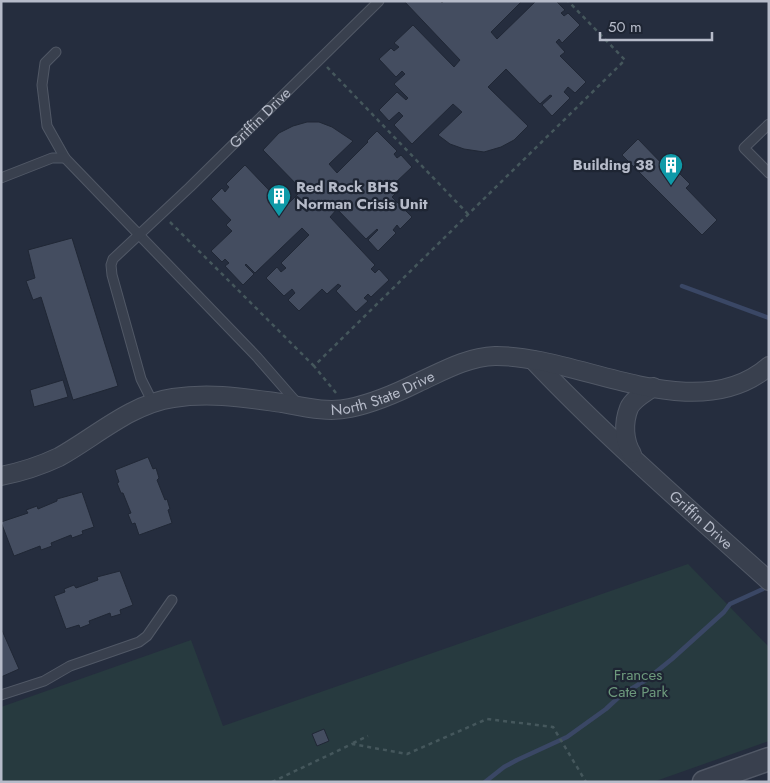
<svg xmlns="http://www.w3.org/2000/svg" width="770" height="783" font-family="Jost,sans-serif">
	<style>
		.green { fill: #273a3f }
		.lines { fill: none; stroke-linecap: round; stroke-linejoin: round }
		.stream { stroke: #3a4765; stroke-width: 4.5 }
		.building { fill: #444d60; stroke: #202735 }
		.service-casing { stroke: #515866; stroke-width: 11 }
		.minor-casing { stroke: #515866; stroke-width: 20 }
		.tertiary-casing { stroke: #515866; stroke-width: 25 }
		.path { stroke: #45575c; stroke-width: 2.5; stroke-dasharray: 4 4; stroke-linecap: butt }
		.service { stroke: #39404e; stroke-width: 9 }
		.minor { stroke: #39404e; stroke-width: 18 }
		.tertiary { stroke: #39404e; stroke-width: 22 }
		.labels { text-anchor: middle; stroke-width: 4.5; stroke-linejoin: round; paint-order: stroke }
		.street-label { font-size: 15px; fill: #b6bbc9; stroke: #1e2533 }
		.poi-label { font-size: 15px; font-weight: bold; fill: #b6bbc9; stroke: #1e2533; text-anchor: end }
		.park-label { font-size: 15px; fill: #6d997c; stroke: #1e2533 }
	</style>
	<rect width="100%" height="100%" fill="#252d3e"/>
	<path class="green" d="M688 564 769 647V741L653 782H1V707L191 640 223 726Z"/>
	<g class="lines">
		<path class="stream" d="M682 286 769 318
			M485 782 504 767 517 760 567 737 606 709 621 695 646 680 672 659 724 612 730 604 763 589"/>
	</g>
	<path class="building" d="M404 1H440L442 3 444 1H522L491 32 497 39 536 1H556L565 10 561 13 564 16 568 13 580 25 562 43 559 39 556 42 565 52 560 56 586 82 575 93 568 87 564 92 570 98 552 116 542 105 552 96 550 95 540 104 506 69 488 87 528 126 514 140 501 147 484 152 464 149 450 144 438 135 462 112 453 104 412 144 394 125 403 116 399 112 389 121 379 110 397 92 406 100 408 98 394 84 405 74 402 71 396 77 379 59 391 48 394 51 399 47 394 43 413 25 454 67 460 60Z
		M307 122H319L332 127 353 141 329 164 337 173 368 142 367 141 377 131 397 151 394 154 397 158 401 155 412 167 394 184 390 180 387 182 397 192 392 197 412 217 400 229 397 225 393 230 396 233 378 251 368 240 378 230 377 229 366 239 337 209 330 217 375 265 371 269 375 273 379 269 389 280 371 297 368 294 364 298 368 301 356 312 336 291 341 286 338 284 327 294 322 289 299 311 288 300 295 293 292 289 284 296 266 278 277 267 281 272 286 268 281 263 309 235 302 228 255 273 246 264 245 265 254 274 243 285 225 266 229 263 225 259 222 262 211 251 232 231 226 225 231 220 211 199 222 188 225 192 229 187 226 184 245 165 285 207 302 190 263 150 279 133 293 126Z
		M638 139 670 172 674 168 690 184 686 188 717 220 702 235 622 155Z
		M72 238 118 386 73 400 41 297 33 300 26 281 35 278 28 250Z
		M63 380 68 397 34 407 30 390Z
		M148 457 153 469 156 468 159 478 157 480 165 500 167 499 170 509 168 510 172 523 139 535 135 523 132 524 128 514 131 513 123 493H121L117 483 119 482 115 470Z
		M82 492 94 527 82 531 83 534 72 538 71 535 51 543 52 546 41 550 40 546 14 556 1 522 28 513 26 510 37 506 38 509 57 501V499Z
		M120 571 133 605 120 610 121 614 111 617 110 613 89 621 90 624 80 628 79 625 66 629 54 596 65 592 64 589 74 585 76 588 98 580 97 577Z
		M1 628 19 669 1 677Z
		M324 729 329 741 317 746 312 734Z"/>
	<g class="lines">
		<g class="service-casing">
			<g id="service">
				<path d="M56 52 45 63 42 85 47 126 65 158 257 357 298 404"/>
				<path d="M769 124 744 148 769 173"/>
				<path d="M1 178 52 158H65"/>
				<path id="s1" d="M153 403 141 379 112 275 111 265 113 259 190 187 379 1"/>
				<path d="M1 695 44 681 70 666 139 642 147 636 172 600"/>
			</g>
		</g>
		<g class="minor-casing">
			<g id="minor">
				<path id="s2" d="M533 360C607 438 689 509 769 581"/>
				<path d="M632 454C624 441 623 423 629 408 633 399 645 393 653 387"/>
				<path id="s3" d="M1 476C21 472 40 466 59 457 95 437 131 404 173 398 211 392 245 398 282 403 304 407 328 413 350 408 374 403 397 393 419 382 443 371 467 357 495 356 579 355 695 430 769 366"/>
			</g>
		</g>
		<g class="tertiary-casing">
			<path id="tertiary" d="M704 782 769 759"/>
		</g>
		<path class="path" d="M327 67 468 214
			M170 222 314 366
			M336 393 314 366 625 60 568 1
			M353 743 368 736
			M272 782 352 744 407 754 487 719 553 727 586 782"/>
		<use href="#service" class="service"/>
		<use href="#minor" class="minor"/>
		<use href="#tertiary" class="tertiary"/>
	</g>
	<defs>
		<g id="building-pin" transform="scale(1.25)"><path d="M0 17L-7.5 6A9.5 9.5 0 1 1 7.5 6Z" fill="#0f9aa8" stroke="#1e2533"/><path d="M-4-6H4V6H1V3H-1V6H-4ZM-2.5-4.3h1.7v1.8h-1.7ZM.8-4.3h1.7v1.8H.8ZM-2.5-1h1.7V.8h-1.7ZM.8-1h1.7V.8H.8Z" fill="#fff"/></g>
	</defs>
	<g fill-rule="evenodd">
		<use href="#building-pin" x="671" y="165"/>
		<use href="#building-pin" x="279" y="196"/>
	</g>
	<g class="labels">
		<g class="street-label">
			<text dy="5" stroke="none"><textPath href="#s1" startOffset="355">Griffin Drive</textPath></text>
			<text dy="5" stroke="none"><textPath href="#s3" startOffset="404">North State Drive</textPath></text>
			<text dy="5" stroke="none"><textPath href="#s2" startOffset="232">Griffin Drive</textPath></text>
		</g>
		<g class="poi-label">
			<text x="654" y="170">Building 38</text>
			<text x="296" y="192" text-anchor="start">Red Rock BHS<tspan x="296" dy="17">Norman Crisis Unit</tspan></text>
		</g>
		<g class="park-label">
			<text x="638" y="680">Frances<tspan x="638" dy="17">Cate Park</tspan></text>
		</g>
	</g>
	<rect width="770" height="783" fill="none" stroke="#b6bbc9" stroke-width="5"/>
	<path d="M600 32v8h112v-8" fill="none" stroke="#b6bbc9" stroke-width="2.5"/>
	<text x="608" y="32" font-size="15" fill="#b6bbc9" stroke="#1e2533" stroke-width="4" paint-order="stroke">50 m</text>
</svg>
